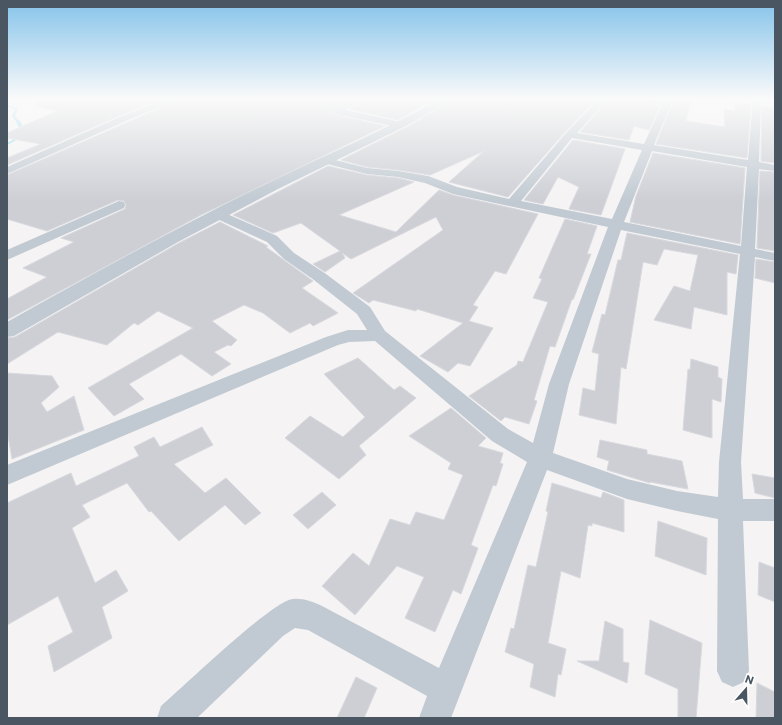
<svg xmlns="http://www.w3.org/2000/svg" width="782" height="725" font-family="Commissioner,sans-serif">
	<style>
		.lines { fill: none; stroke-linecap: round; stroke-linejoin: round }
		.stream { fill: #90daee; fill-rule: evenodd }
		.building { fill: #cdcfd5; stroke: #d7d9de }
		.minor { fill: #c1cad2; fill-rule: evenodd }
		.tertiary { fill: #c1cad2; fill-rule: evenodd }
	</style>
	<rect width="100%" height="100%" fill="#f5f3f3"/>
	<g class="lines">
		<path class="stream" d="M7 105 18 108 15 116C16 118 20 121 21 123 27 135 16 141 7 145V143C10 141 14 140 16 138 24 130 16 122 12 116L15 109 7 107Z"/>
	</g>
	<path class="building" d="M36 99H162L121 115 7 165V158L41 144 7 138V133L57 111 35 106Z
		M181 99H348L330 112 336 115 385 126 201 215 7 320V299L47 277 23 268 74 242 61 238 125 209 126 205 124 201 118 200 47 231 7 219V175Z
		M364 99H435L398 120 349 109Z
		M453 99H563L579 102 581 100 594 102 565 132 508 197 449 182 484 151 430 175 398 170 367 167 341 160 409 126Z
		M609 99H641L643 102 660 106 649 130 634 126 629 140 580 132Z
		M674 99H691L686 121 725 127 724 109 735 111 734 103 751 105 747 158 656 144Z
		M762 106 775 108V163L761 161Z
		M573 140 625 149 601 215 569 209 579 187 558 177 543 204 524 200Z
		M653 153 745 168 740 244 630 222 636 196Z
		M328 166 367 175 398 178 414 182 339 215 396 232 439 190 453 195 538 214 506 274 495 271 473 305 478 307 469 321 493 328 470 366 458 363 448 372 420 356 463 323 417 309 416 311 373 300 369 303 353 293 443 230 436 217 351 259 342 253 345 258 325 272 313 264 340 251 301 223 273 233 233 215Z
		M760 171 775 172V251L757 248Z
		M565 219 597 226 587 254H591L573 300 572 299 555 347 550 346 534 400 537 401 529 424 505 417 501 421 469 396 517 365 518 361 523 362 548 302 533 298 542 279 539 278Z
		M220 222 268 246 266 247 313 281 302 288 338 313 313 326 310 323 290 333 263 313 244 305 212 321 237 340 231 346 228 345 214 352 231 364 212 376 181 354 129 384 144 399 114 416 88 388 193 328 158 311 138 325 134 323 107 345 58 332 7 364V338L15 337 179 243Z
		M627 233 738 255 736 274 727 272V315L694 307 691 329 654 320 674 286 690 291 698 255 664 249 657 265 643 262 626 369 621 367 616 424 579 415 583 388 595 391 599 354 592 352 602 314 605 315 618 260H621Z
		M756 259 775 262V283L755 278Z
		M358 358 394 390 400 386 416 398 359 446 366 455 339 479 285 438 310 416 343 437 365 417 324 374Z
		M691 359 718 367V377L722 379 721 402 712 399V438L683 430 688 369 690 370Z
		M7 373 52 376 59 387 41 403 47 412 74 396 84 430 12 459 7 430Z
		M451 408 486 438 478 446 503 453 500 463 503 464 496 486 493 485 471 545 478 548 461 594 453 590 435 632 405 618 424 577 397 566 355 615 322 586 353 553 369 566 390 519 410 525 416 512 444 520 463 475 448 469 451 463 409 436Z
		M202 427 213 445 174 464 205 493 226 478 261 513 245 525 225 505 179 541 151 511 149 512 127 483 82 505 90 517 72 528 95 583 116 570 128 591 102 607 112 638 54 672 48 646 73 632 58 596 7 625V503L71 473 76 486 139 456 134 447 154 437 160 447Z
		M600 440 647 450V454L682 461 688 489 650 482V483L607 470 609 461 597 457Z
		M752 474 775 478V498L755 493Z
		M552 483 601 498 603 492 624 500V532L592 523V526L588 525 580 578 561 571 548 643 566 649 561 675 558 674 555 697 530 687 534 664 505 652 511 628 514 629 528 565 536 567 548 512 546 511Z
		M322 492 336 505 308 529 293 515Z
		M658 521 707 538 706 575 655 556Z
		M759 562 775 568V602L758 595Z
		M650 620 702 643 696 718H678V689L645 674Z
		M605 621 623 629V662L629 663 627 683 577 661H599Z
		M356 677 377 688 364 718H337Z
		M757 683 775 692V718H756Z"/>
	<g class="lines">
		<path class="minor" d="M167 99H180L128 120 7 174V167L122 116Z
			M352 99H363L345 110 401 122 406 125 401 128 336 114 331 111Z
			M599 99H608L577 133 644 144 662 105 643 101 642 99H673L654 145 748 160 753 99H761L759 162 775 165V171L759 169 755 249 775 253V261L755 257 741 462 743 499H775V521H743L749 671 744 682 733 687 722 682 717 671 718 519 677 511 627 499 547 470 451 718H419L427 696 308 630 295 628 283 636 197 718H157L161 706C182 688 273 600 293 599 303 598 313 602 322 606L439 668 527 462 492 441 375 341 349 342 338 345 7 485V465L326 337 348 330H367L357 314 314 280 284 259 267 242 213 217 211 214 213 211 218 210 277 236 294 253 326 274 370 307 385 331 508 429 533 443 549 384 608 227 453 194 425 183 398 177 367 174 323 163 321 161 327 158 367 168 398 171 428 176 457 187 509 199 566 133ZM572 138 642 150 612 219 521 201ZM652 151 747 167 741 246 624 222ZM621 230 740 254 719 462 718 497 677 491 627 479 553 453 569 384Z
			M119 201 124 202 125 205 124 208 7 260V250Z"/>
		<path class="tertiary" d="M439 99H452L408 125 278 189 178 242 14 336 7 337V322C93 274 179 226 268 183 325 155 384 131 439 99Z"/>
	</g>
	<linearGradient id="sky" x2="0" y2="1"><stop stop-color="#85c3ea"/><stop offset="0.49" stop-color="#fafafa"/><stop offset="1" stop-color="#fafafa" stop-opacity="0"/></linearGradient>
	<rect width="782" height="201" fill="url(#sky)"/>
	<rect width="782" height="725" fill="none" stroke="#4a5661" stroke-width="16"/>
	<g transform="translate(746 689) rotate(20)" stroke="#ffffff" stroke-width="3" paint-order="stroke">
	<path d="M0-3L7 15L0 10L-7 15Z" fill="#4a5661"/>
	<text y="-6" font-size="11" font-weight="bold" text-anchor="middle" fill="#4a5661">N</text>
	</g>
</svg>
